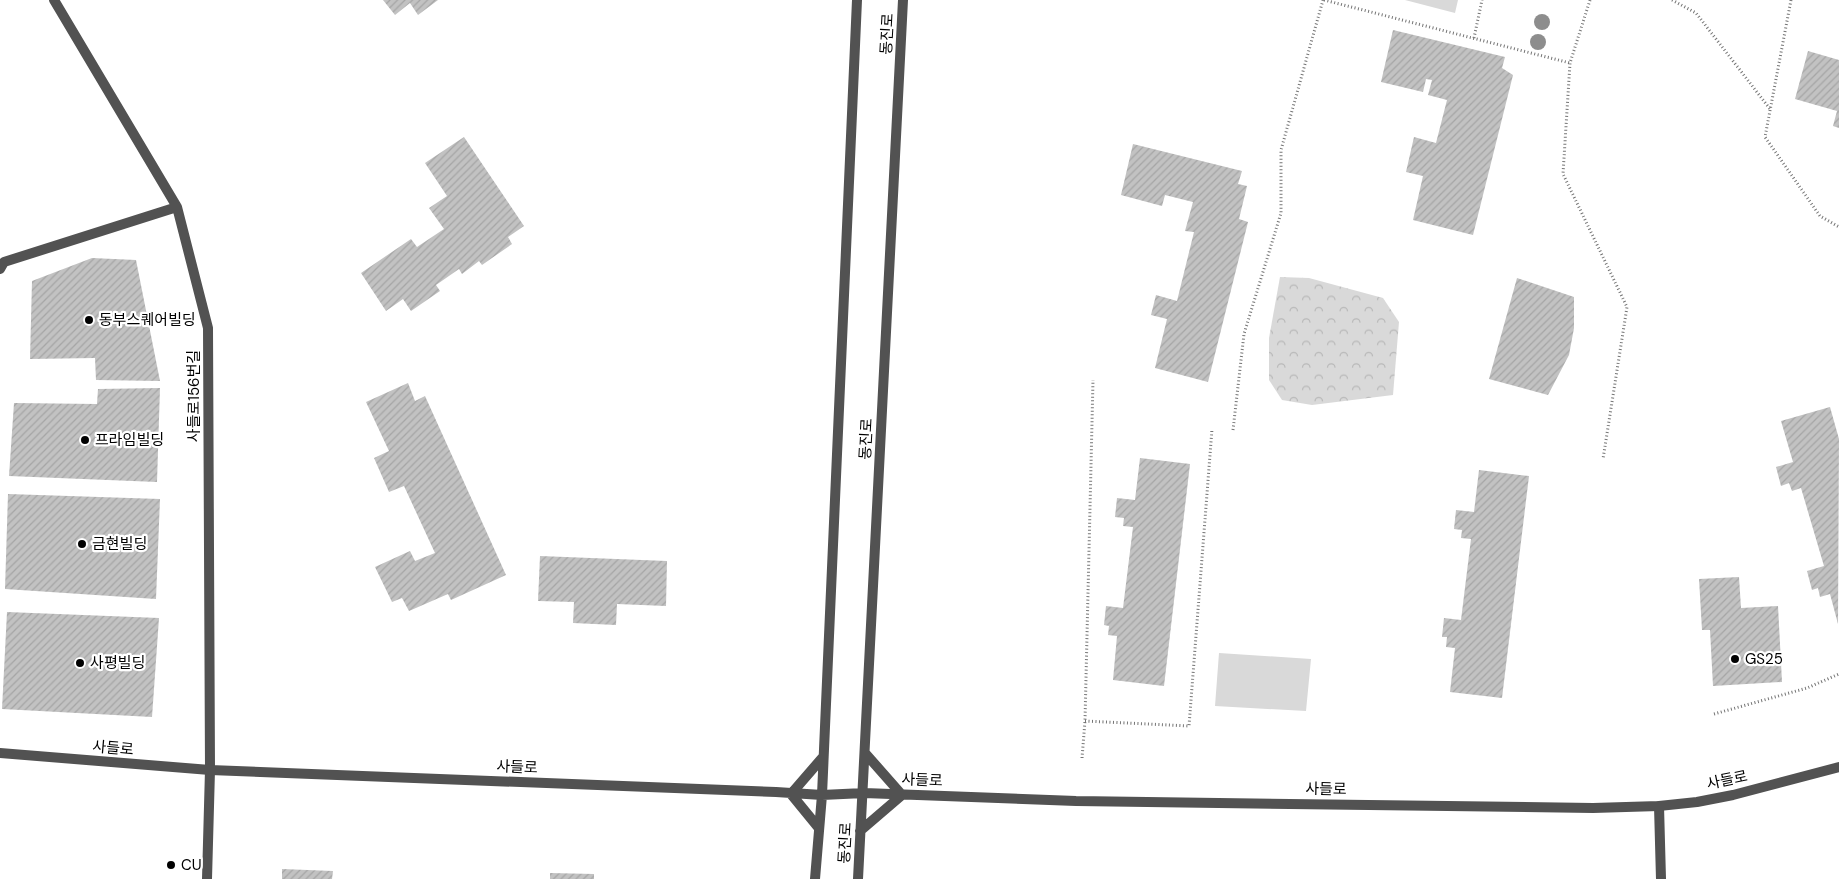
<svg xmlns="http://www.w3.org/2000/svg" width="1839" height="879" font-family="'DM Sans','Noto Sans KR',sans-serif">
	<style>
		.green { fill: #d9d9d9 }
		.park { fill: url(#park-crowns) }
		.building { fill: url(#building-hatch) }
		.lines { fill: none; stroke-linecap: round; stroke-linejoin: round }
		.path { stroke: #747474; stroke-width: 3; stroke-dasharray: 1 2.5; stroke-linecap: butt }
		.service { stroke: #525252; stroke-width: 10 }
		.minor { stroke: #525252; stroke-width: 10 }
		.tertiary { stroke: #525252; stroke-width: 10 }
		.tree { fill: #8d8d8d }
		.poi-dot { fill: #000; stroke: #fff; stroke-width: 2 }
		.labels { text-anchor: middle; stroke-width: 4.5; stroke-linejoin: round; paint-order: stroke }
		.street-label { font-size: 15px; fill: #000; stroke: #fff }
		.poi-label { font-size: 15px; fill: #000; stroke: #fff; text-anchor: start }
	</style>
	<defs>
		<pattern id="park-crowns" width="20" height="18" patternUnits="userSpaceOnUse" patternTransform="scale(1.25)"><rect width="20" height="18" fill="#d9d9d9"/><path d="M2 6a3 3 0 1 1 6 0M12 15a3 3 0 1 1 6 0" fill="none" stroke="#b8b8b8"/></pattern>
		<pattern id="building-hatch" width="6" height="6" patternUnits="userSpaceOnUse" patternTransform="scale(1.25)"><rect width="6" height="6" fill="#c2c2c2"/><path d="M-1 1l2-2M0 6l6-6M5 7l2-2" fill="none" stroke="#a5a5a5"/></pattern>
	</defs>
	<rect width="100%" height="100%" fill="#fff"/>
	<path class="green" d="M1405 0H1458L1455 13Z
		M1219 653 1311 659 1306 711 1215 706Z"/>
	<path class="park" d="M1280 277 1309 278 1383 298 1399 322 1393 395 1312 405 1282 400 1269 380V338Z"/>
	<path class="building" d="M383 0H438L418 15 410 3 395 15Z
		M1393 30 1505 57 1502 68 1513 75 1473 235 1413 220 1423 176 1406 172 1414 137 1436 143 1447 100 1428 95 1432 80 1426 79 1423 92 1381 82Z
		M1808 51 1839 60V128L1833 126 1837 111 1795 99Z
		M464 137 524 226 508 237 512 244 482 265 479 261 462 274 459 269 436 285 440 291 411 311 403 299 386 311 361 273 411 239 417 247 444 229 429 208 447 196 425 163Z
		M1133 144 1242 171 1238 184 1247 186 1239 219 1248 222 1208 382 1155 368 1167 319 1151 315 1156 295 1177 301 1194 232 1185 231 1193 202 1165 195 1162 206 1121 195Z
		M92 258 136 260 160 381 96 380 95 358 30 359 32 281Z
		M1517 278 1574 297V328L1569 355 1548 395 1489 379Z
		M408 383 415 401 425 396 506 575 451 600 448 594 409 611 402 598 392 602 375 567 410 551 415 561 435 553 404 486 389 492 374 458 389 451 366 402Z
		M160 388 157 482 9 476 14 403 97 404 98 389Z
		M1830 407 1839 439 1838 624 1830 594 1820 597 1818 588 1812 590 1807 571 1824 566 1801 488 1792 491 1789 483 1781 486 1776 467 1793 462 1781 421Z
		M1140 458 1190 464 1164 686 1113 680 1117 636 1108 635 1109 626 1104 625 1106 606 1123 608 1133 527 1123 526 1124 518 1115 517 1117 498 1135 500Z
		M1479 470 1529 476 1502 698 1450 692 1455 648 1446 647 1447 637H1442L1444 618 1461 620 1471 539 1461 538 1462 530 1454 529 1456 510 1474 512Z
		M8 494 160 499 156 599 5 589Z
		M540 556 667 561 666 606 617 604 616 625 573 623 574 602 538 601Z
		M1739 577 1741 608 1778 606 1782 682 1713 686 1710 630H1702L1699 579Z
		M7 612 159 618 152 717 2 709Z
		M282 869 333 871 332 879H282Z
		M550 873 594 874V879H550Z"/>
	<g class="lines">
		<path class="path" d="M1324 0 1570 63
			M1590 0 1570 63 1563 174 1627 307 1603 459
			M1672 0 1696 13 1770 109
			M1791 0 1765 137 1820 216 1839 227
			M1474 38 1482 0
			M1233 430 1244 334 1281 213V150L1323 0
			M1714 714 1807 688 1839 674
			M1085 721 1189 726 1212 429
			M1082 758 1085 721 1093 380"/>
		<path class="service" d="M207 879 210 770"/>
		<path class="minor" d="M54 0 177 207 208 328 210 770
			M0 269 4 262 177 207
			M1659 806 1661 879"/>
		<path class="tertiary" d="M0 753 210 770 776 792 822 795 864 793 1076 801 1593 808 1659 806 1697 802 1733 795 1839 767
			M818 827 791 794 823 757
			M860 831 902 795 865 753
			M815 879 822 795 857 0
			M858 879 903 0"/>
	</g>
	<g class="tree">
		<circle cx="1542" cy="22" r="8"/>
		<circle cx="1538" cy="42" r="8"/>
	</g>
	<g class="poi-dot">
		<circle cx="89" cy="320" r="5"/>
		<circle cx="85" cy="440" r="5"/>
		<circle cx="82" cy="544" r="5"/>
		<circle cx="1735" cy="659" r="5"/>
		<circle cx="80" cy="663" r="5"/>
		<circle cx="171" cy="865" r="5"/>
	</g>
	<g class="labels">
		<g class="street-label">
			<text transform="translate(887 34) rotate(-87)" y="5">동진로</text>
			<text transform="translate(194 396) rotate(-90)" y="5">사들로156번길</text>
			<text transform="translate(866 439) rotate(-87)" y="5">동진로</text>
			<text transform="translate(113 748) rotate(5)" y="5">사들로</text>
			<text transform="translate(517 767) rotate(2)" y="5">사들로</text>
			<text transform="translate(922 780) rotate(2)" y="5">사들로</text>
			<text transform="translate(1727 780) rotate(-12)" y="5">사들로</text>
			<text transform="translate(1326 789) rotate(1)" y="5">사들로</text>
			<text transform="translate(845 843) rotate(-87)" y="5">동진로</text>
		</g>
		<g class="poi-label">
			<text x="99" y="325">동부스퀘어빌딩</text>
			<text x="95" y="445">프라임빌딩</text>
			<text x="92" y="549">금현빌딩</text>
			<text x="1745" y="664">GS25</text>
			<text x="90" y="668">사평빌딩</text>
			<text x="181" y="870">CU</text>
		</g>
	</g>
</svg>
